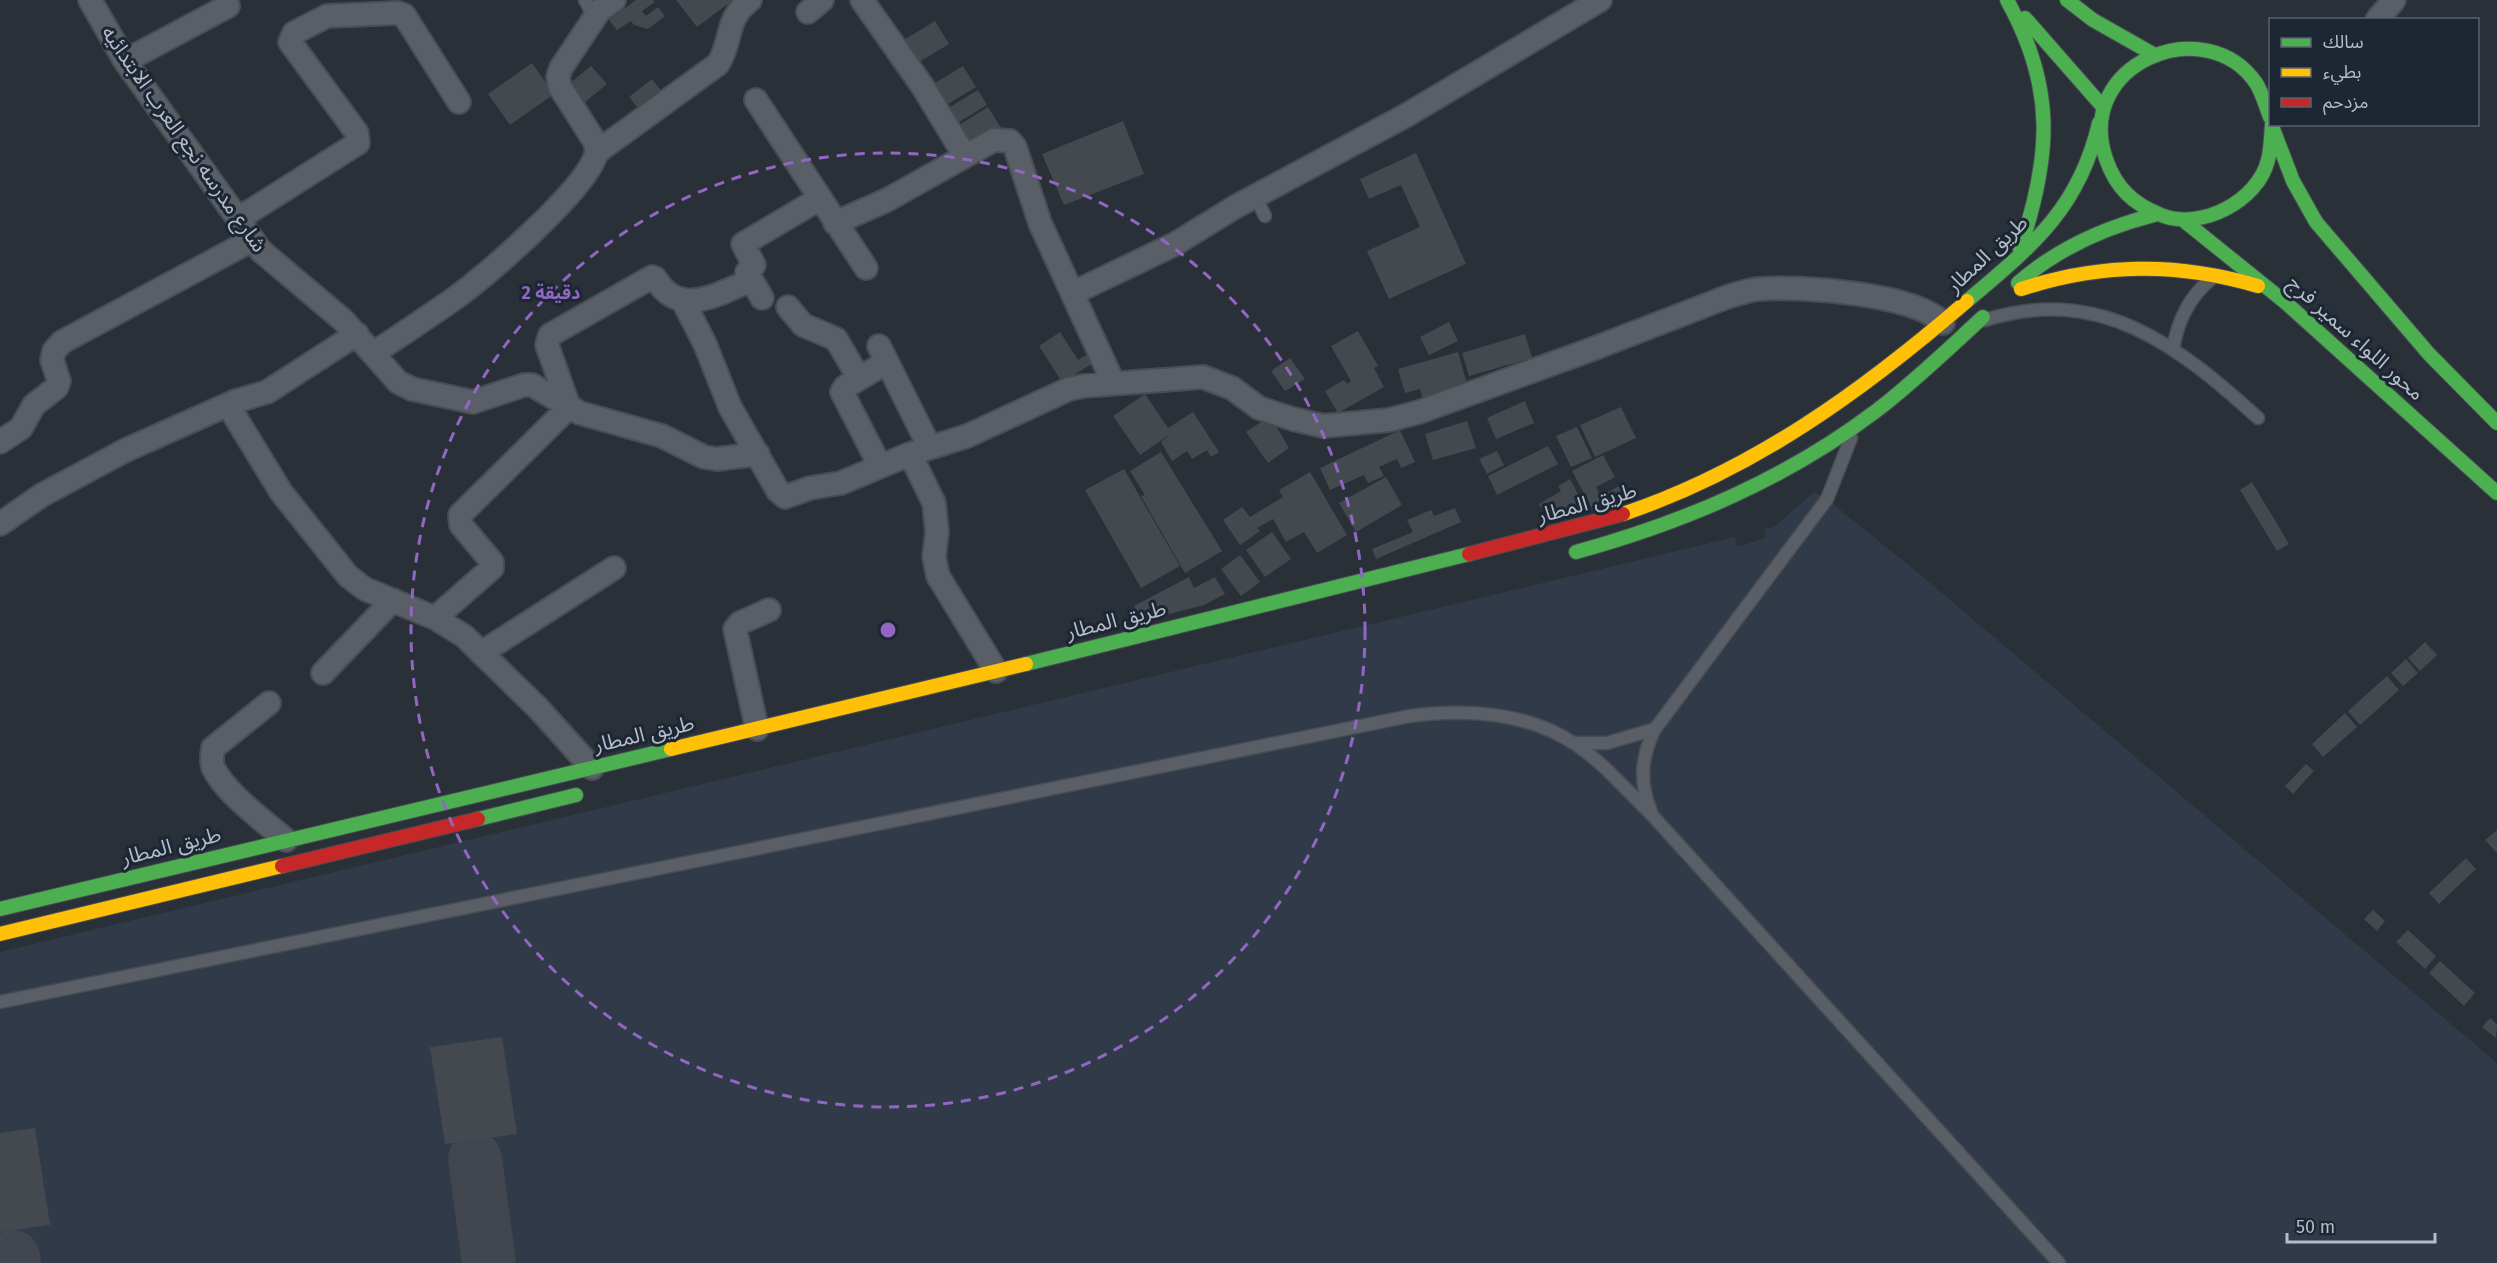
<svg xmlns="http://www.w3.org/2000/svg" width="2497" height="1263" font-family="'Fira Sans','Noto Sans Arabic',sans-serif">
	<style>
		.airport { fill: #313a48 }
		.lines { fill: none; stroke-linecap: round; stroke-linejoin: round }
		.taxiway { stroke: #42464e; stroke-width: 54 }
		.building { fill: #444950 }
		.lane-casing { stroke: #484c53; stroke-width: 15 }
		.street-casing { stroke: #484c53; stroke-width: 26 }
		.fast-casing { stroke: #484c55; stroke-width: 16 }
		.slow-casing { stroke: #484c55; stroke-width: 16 }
		.jam-casing { stroke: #484c55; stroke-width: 16 }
		.lane { stroke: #5a5e66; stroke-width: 12 }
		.street { stroke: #5a5e66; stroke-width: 22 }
		.fast { stroke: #4caf50; stroke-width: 14 }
		.slow { stroke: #ffc107; stroke-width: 14 }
		.jam { stroke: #c62828; stroke-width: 14 }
		.ring { fill: none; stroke: #9266c3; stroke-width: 3; stroke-dasharray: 10 8 }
		.labels { text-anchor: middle; stroke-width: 6; stroke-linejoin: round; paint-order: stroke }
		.street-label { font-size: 21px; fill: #b4bcc9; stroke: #1d2633 }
		.centre { fill: #9266c3; stroke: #1d2633; stroke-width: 3 }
		.ring-label { font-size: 18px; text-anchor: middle; font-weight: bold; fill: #9266c3; stroke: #1d2633; stroke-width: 6; stroke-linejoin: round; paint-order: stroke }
	</style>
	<rect width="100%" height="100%" fill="#2a3038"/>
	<path class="airport" d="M1814 492 1827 499 1917 572 2497 1063V1263H0V952L1735 537 1737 547 1765 538V529L1774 527Z"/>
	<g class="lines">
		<path class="taxiway" d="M475 1159 489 1263
			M13 1257 14 1263"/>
	</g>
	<path class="building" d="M636 0H653L655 2 642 11 646 16 658 7 665 16 648 29 634 25 631 21 617 30 609 20Z
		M676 0H733L697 27Z
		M935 21 949 44 916 64 902 41Z
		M532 63 554 94 510 125 488 94Z
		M591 66 607 84 585 102 569 84Z
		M963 66 976 87 943 107 930 86Z
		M652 79 667 98 644 116 629 97Z
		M978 90 987 105 954 125 945 110Z
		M988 107 1001 128 969 148 956 127Z
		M1123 121 1144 174 1064 205 1042 154Z
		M1416 153 1466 264 1389 299 1367 251 1420 227 1401 185 1369 199 1360 179Z
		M1449 322 1458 341 1429 355 1420 337Z
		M1358 331 1378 366 1374 368 1384 387 1338 413 1325 391 1344 380 1347 384 1351 381 1331 346Z
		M1060 332 1078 360 1089 353 1095 362 1062 382 1039 346Z
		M1525 334 1532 358 1469 376 1462 353Z
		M1458 352 1469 391 1424 404 1420 389 1405 393 1398 369Z
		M1290 358 1305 379 1285 391 1271 371Z
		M1145 394 1168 428 1193 412 1219 452 1211 457 1207 450 1192 459 1187 451 1172 461 1161 442 1172 433 1140 455 1113 416Z
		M1525 401 1534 423 1496 439 1487 418Z
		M1621 407 1636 438 1595 457 1580 425Z
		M1270 416 1289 448 1268 463 1246 432Z
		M1467 421 1476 448 1433 460 1425 434Z
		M1577 427 1592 458 1571 467 1556 436Z
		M1400 430 1415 462 1401 468 1397 459 1379 467 1384 476 1368 483 1364 475 1330 490 1320 468Z
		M1548 446 1558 464 1497 495 1488 476Z
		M1497 451 1504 465 1487 474 1479 459Z
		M1161 452 1222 551 1185 573 1141 496 1145 495 1130 471Z
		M1603 455 1615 477 1596 487 1601 496 1619 486 1624 494 1593 510 1572 471Z
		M1124 469 1180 566 1141 588 1085 490Z
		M1310 472 1347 535 1317 553 1304 532 1286 542 1273 519 1257 528 1260 531 1240 545 1223 520 1242 507 1250 517 1283 497 1279 490Z
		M1386 477 1402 505 1356 532 1339 503Z
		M1570 479 1583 503 1549 521 1539 504 1561 491 1558 486Z
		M2252 482 2289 544 2277 551 2240 490Z
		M1455 508 1461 522 1376 559 1372 549 1413 532 1407 520 1431 510 1434 516Z
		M1272 532 1291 559 1265 577 1246 550Z
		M1240 555 1260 582 1241 596 1221 569Z
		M1189 577 1194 588 1215 577 1225 594 1204 605 1142 621 1134 606Z
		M2425 642 2437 655 2420 671 2408 658Z
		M2406 659 2418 673 2403 686 2391 673Z
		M2387 676 2399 690 2360 725 2348 711Z
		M2345 713 2357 727 2323 757 2312 744Z
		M2306 764 2314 771 2293 794 2285 786Z
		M2497 830V853L2485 840Z
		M2466 858 2476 869 2439 904 2429 893Z
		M2373 910 2385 921 2377 931 2364 919Z
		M2408 930 2436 956 2425 969 2396 942Z
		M2440 961 2475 993 2464 1006 2429 973Z
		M2490 1018 2497 1024 2496 1038 2482 1027Z
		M502 1037 517 1134 445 1144 430 1047Z
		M35 1128 50 1225 0 1232V1133Z"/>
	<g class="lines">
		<g class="lane-casing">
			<path id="lane" d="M585 0 595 18
				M1255 196 1265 216
				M1985 320C2100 284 2177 345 2258 418
				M2173 349C2178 320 2189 297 2212 278
				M1573 743H1607L1655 729
				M1651 811C1639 783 1641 756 1655 729L1827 499 1851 438
				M0 1002 1410 716C1465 709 1527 712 1575 744 1604 763 1627 791 1652 815L2059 1263"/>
		</g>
		<g class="street-casing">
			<path id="street" d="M90 0 125 61 261 251 344 321 398 382 412 389 473 402 524 385H532L580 413 662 436 704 457 717 459 758 454
				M862 0 923 87 965 156
				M808 12 822 0
				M2377 20 2394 0
				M125 61 228 6
				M756 100 866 268
				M597 152 718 64C733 41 724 20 750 0
				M238 219 358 143 357 133 290 42 294 33 327 16 398 13 404 15 459 102
				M835 223 887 200 994 140 1010 141 1015 147 1040 223 1113 382
				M751 279 762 298
				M1073 293 1175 244 1235 207 1405 116 1600 0
				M682 299 705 344 730 407 778 491 785 497 810 488 841 483 910 454 967 436 1069 389 1083 386 1203 377 1232 388 1259 408 1293 419 1323 426 1389 420 1419 412 1590 350 1727 297C1737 294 1748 290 1759 289 1800 286 1914 293 1943 323
				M788 307 803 325 836 339 859 378
				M879 346 929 446
				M374 353C402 334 430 316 458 296 490 272 584 191 596 155 597 151 596 147 595 142L560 87 558 77 561 68 599 11 614 0
				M228 405 281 492 348 576 365 589 435 618 464 636 538 708 592 768
				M0 442 21 428 34 405 57 387 59 381 52 360 54 351 62 342 252 240
				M910 454 934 503 937 532 934 557 938 576 996 671
				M880 466 842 392 845 387 887 362
				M0 524 42 495 126 450 236 401 267 392 357 334
				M435 618 492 568V562L461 525 460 515 569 407 547 345 550 335 652 277 655 278C679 318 716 295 749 281L750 278 747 272 754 265 743 244 819 199
				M481 653 614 568
				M323 673 393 600
				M269 703 213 748C212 754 211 760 213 767 224 792 265 822 286 840
				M757 729 735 629 740 623 769 610"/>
		</g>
		<g class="fast-casing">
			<path id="fast" d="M2007 0C2056 88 2051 156 2020 249
				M2067 0 2093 20 2153 54
				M2025 18 2103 107
				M2270 117C2266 107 2262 92 2256 83 2206 10 2073 63 2106 159 2116 188 2133 204 2161 215 2201 231 2258 201 2268 160 2271 149 2271 136 2272 124
				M2273 129 2293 181 2316 222 2429 354 2497 423
				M2183 220 2285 302 2497 493
				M2018 283C2058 248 2103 228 2154 215
				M1967 301C2032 246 2079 209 2099 123
				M1576 552C1685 522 1786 479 1876 411 1914 382 1948 349 1983 317
				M1026 664 1469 554
				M478 819 576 795
				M0 909 671 749"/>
		</g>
		<g class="slow-casing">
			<path id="slow" d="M2021 289C2101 263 2177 262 2258 286
				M1623 514C1754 470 1864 390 1967 301
				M671 749 1026 664
				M0 934 282 866"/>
		</g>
		<g class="jam-casing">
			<path id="jam" d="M1469 554 1623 514
				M282 866 478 819"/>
		</g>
		<use href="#lane" class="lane"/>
		<use href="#street" class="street"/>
		<use href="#fast" class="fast"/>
		<use href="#slow" class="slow"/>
		<use href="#jam" class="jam"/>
	</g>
	<circle class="ring" cx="888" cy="630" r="477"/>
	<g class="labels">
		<g class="street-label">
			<text transform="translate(184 139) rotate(55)" y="7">شارع مدرسه نجع العرب الابتدائيه</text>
			<text transform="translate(1987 254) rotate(-43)" y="7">طريق المطار</text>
			<text transform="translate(2356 338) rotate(42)" y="7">محور اللواء سمير فرج</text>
			<text transform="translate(1587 503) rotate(-15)" y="7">طريق المطار</text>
			<text transform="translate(1116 620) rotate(-14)" y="7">طريق المطار</text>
			<text transform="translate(644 734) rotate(-13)" y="7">طريق المطار</text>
			<text transform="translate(171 846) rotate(-14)" y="7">طريق المطار</text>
		</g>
	</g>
	<circle cx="888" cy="630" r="9" class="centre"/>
	<g class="ring-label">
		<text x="551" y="299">2 دقيقة</text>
	</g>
	<rect x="2269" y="18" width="210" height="108" fill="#1d2633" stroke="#59626f" stroke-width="1.5"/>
	<rect x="2281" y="38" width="30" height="9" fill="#4caf50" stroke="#59626f" stroke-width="1.5"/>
	<text x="2323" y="48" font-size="18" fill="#b4bcc9">سالك</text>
	<rect x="2281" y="68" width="30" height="9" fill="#ffc107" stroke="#59626f" stroke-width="1.5"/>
	<text x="2323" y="78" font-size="18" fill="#b4bcc9">بطيء</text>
	<rect x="2281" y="98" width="30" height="9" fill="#c62828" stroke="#59626f" stroke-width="1.5"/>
	<text x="2323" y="108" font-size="18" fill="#b4bcc9">مزدحم</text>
	<path d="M2287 1233v9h148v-9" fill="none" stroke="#b4bcc9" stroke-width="3"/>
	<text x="2296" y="1233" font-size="18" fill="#b4bcc9" stroke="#1d2633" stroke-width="4.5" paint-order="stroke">50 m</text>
</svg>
